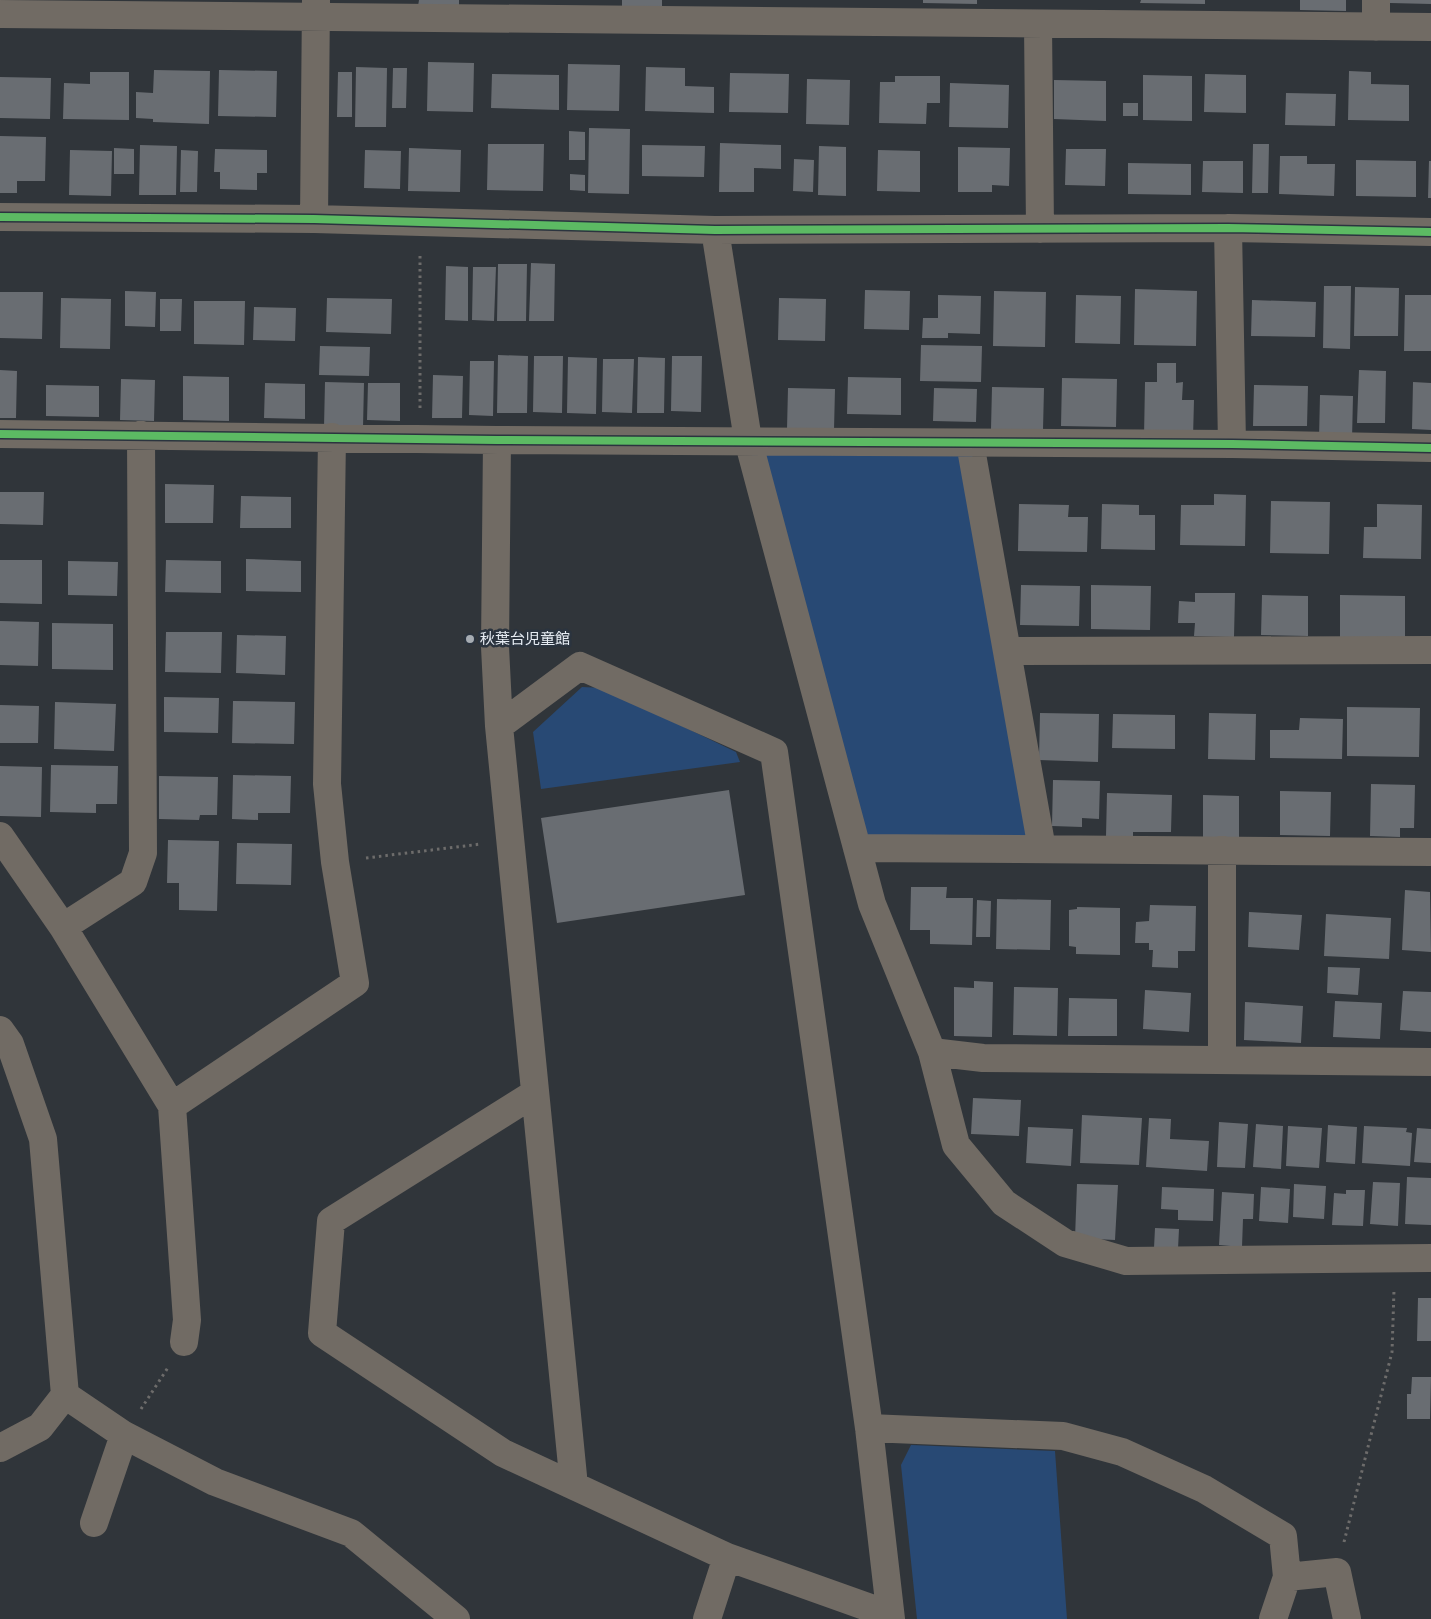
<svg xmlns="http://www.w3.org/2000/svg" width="1431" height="1619" font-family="'Open Sans','Noto Sans JP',sans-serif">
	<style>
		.green { fill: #284974 }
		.building { fill: #696d72 }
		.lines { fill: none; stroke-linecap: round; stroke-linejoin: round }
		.path { stroke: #6d6c6b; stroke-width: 3; stroke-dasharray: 2.5 4; stroke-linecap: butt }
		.minor { stroke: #716b64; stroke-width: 28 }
		.cycleway-casing { stroke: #2b343f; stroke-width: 11 }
		.cycleway { stroke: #5cba63; stroke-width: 8 }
		.poi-dot { fill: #a6acb2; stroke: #2b343f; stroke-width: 2 }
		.labels { text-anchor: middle; stroke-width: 5; stroke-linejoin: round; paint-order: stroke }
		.poi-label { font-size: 15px; fill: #e6ecf3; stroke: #2b343f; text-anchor: start }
	</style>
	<rect width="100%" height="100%" fill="#30353a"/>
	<path class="green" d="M748 440 970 443 1042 849 857 848Z
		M582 687 603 688 736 752 740 762 541 789 533 732Z
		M911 1445 1055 1451 1067 1619H917L901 1465Z"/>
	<path class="building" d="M419 0H459V7L418 6Z
		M622 0H662V7L622 6Z
		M923 0H977V4L923 3Z
		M1141 0H1205V4L1140 3Z
		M1300 0H1346V11L1300 10Z
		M1390 0H1431V4L1390 3Z
		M428 62 474 63 473 112 427 111Z
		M568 64 620 65 619 111 567 110Z
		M356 67 387 68 386 127H355Z
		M646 67 685 68V86L714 87V113L645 111Z
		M393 68H407L406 108H392Z
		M154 70 210 71 209 124 153 122V119L136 118V92L153 93Z
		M219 70 277 71 276 117 218 116Z
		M1349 71 1371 72V84L1409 85V121L1348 120Z
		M90 72H129V120L63 119 64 83 90 84Z
		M338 72H352V117H337Z
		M730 73 789 74 788 113 729 112Z
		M492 74 559 75V110L491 108Z
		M1205 74 1246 75V113L1204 112Z
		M1143 75 1192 76V121L1143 120Z
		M895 76H940V103H927L926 124 879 123 880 82H895Z
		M0 77 51 78 50 119 0 118Z
		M807 79 850 80 849 125 806 124Z
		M1054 80 1106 81V121L1054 119Z
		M950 83 1009 85 1008 128 949 127Z
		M1286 93 1336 94 1335 126 1285 125Z
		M1123 103H1138V116H1123Z
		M589 128 630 129 629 194 588 193Z
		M569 131 585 132V160H569Z
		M0 136 46 137 45 181H17V193H0Z
		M720 143 781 145V169L754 168V192H719Z
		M488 144H544L543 191 487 190Z
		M1253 144H1269L1268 193H1252Z
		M140 145 177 146 176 195H139Z
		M642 145 705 146 704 177 642 176Z
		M819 146 846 147V196L818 195Z
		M958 147 1010 148 1009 186 992 185V192H958Z
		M114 148 134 149V174H114Z
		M409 148 461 150 460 192 408 191Z
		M215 149 267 150V173H257V190L220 189V172H214Z
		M1066 149H1106L1105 186 1065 185Z
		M70 150 112 151 111 196 69 195Z
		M181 150 198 151 197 192H180Z
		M365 150 401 151 400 189 364 188Z
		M878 150 920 151V192L877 191Z
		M1280 156H1307V164H1335L1334 196 1279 194Z
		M794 159 814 160 813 192 793 191Z
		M1356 160 1416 161V197L1356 196Z
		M1203 161H1243V193L1202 192Z
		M1429 161H1431V198H1428Z
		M1128 163 1191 164V195L1128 194Z
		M570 174 585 175V191L570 190Z
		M531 263 555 264 554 321H529Z
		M498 264H527L526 321H497Z
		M446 266 468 267V321L445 320Z
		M473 267H496L494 321 472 320Z
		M1324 286H1351L1350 349 1323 348Z
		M1355 287 1399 288 1398 336H1354Z
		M1135 289 1197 291 1196 346 1134 345Z
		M865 290 910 291 909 330 864 329Z
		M125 291 156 292 155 327 125 326Z
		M994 291 1046 292 1045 347 993 346Z
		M0 292H43L42 339 0 338Z
		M938 295 981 296 980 334 948 333V338H922L923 318H938Z
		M1076 295 1121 296 1120 344 1075 343Z
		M1405 295H1431V351H1404Z
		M61 298 111 299 110 349 60 348Z
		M327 298 392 299 391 334 326 332Z
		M779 298 826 299 825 341 778 340Z
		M160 299H182L181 331H160Z
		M1252 300 1316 302 1315 337 1251 336Z
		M194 301H245L244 345 194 344Z
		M254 307 296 308 295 341 253 340Z
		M921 345 982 346 981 382 920 381Z
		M320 346 370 347 369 376 319 375Z
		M498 355 528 356 527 413H497Z
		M534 356H563L562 413 533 412Z
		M672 356H702L701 412 671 411Z
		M568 357 597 358 596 414 567 413Z
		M638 357 665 358 664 413H637Z
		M603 359H634L632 413 602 412Z
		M470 361H494L493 416 469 415Z
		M1157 363H1176V383L1183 382 1182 400H1194L1193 438 1144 437 1145 382H1157Z
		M0 370 17 371 16 418H0Z
		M1359 370 1386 371 1385 423H1357Z
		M433 375 463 376 462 418H432Z
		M183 376 229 377V421L183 420Z
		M848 377 901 378V415L847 414Z
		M1062 378 1117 379 1116 427 1061 426Z
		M121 379 155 380 154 421 120 420Z
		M325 382 364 383 363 428 324 427Z
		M1413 382 1431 383V430L1412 429Z
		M265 383 305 384V419L264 418Z
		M368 383H400V421L367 420Z
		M46 385 99 386V417L46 416Z
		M1254 385 1308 386 1307 426H1253Z
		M992 387 1044 388 1043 430 991 429Z
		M788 388 835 389 834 430 787 429Z
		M934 388 977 389 976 422 933 421Z
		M1320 395 1353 396 1352 440 1319 439Z
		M165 484 214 485 213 523H165Z
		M0 492H44L43 525 0 524Z
		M1214 494 1246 495 1245 546 1180 545 1181 505H1214Z
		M241 496 291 497V528H240Z
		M1271 501 1330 502 1329 554 1270 553Z
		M1019 504 1069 505 1068 517H1088L1087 552 1018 551Z
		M1102 504 1139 505V515H1155V550L1101 549Z
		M1377 504 1422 505 1421 559 1363 558 1364 527H1377Z
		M246 559 301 561V592L246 591Z
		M0 560H42V604L0 603Z
		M166 560 221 561V593L165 592Z
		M68 561 118 562 117 596 68 595Z
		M1021 585 1080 586 1079 626 1020 625Z
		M1091 585 1151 586 1150 630 1091 629Z
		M1195 593H1235L1234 637 1194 636 1195 623H1178L1179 601 1195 602Z
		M1262 595 1308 596V636L1261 635Z
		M1340 595 1405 596V641L1340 639Z
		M0 621 39 622 38 666 0 665Z
		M52 623 113 624V670L52 669Z
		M166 632H222L221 673 165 672Z
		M237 635 286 636 285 675 236 673Z
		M164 697 219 698 218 733 164 732Z
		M233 701 295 702 294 744 232 743Z
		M55 702 116 704 114 751 54 749Z
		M0 705 39 706 38 743H0Z
		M1347 707 1420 708 1419 757 1347 756Z
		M1040 713 1099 714 1098 762 1039 760Z
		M1209 713 1256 714 1255 760 1208 759Z
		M1113 714 1175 715V749L1112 748Z
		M1300 718 1343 719 1342 759 1270 758V730H1299Z
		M51 765 118 766 117 804H96V813L50 812Z
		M0 766 42 767 41 817 0 816Z
		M233 775 291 776 290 813H258V820L232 819Z
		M159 776 218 777 217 815H200L199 820 159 819Z
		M1053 780 1100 781 1099 819 1082 818V827L1052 826Z
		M1371 784 1415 785 1414 828H1400V837L1370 836Z
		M729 790 745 895 557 923 541 818Z
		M1280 791 1331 792 1330 836 1280 835Z
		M1107 793 1172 795 1171 832H1133V836H1106Z
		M1203 795 1239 796V839L1203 838Z
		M168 840 219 841 217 911 179 910V883H167Z
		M237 843 292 844 291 885 236 884Z
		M911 887H947L946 898H973L972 945 930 944V930H910Z
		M1405 890 1430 892 1431 952 1402 950Z
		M997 899 1051 900 1050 950 996 949Z
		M977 900 991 901 990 937H976Z
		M1150 905 1196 906 1195 951H1178V968L1152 967 1153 950H1149V943H1135L1136 922 1149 921Z
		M1077 907 1120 908V955L1076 954V947L1069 946V910L1077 909Z
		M1249 912 1302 915 1299 950 1248 947Z
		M1326 914 1391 918 1389 959 1324 956Z
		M1328 967 1360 968 1358 995 1327 993Z
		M974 981 993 982 992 1037 954 1036V987L974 988Z
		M1014 987 1058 988 1057 1036 1013 1035Z
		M1145 990 1191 993 1189 1032 1143 1029Z
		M1403 991 1431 992V1032L1400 1030Z
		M1069 998 1117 999V1036H1068Z
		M1335 1001 1382 1003 1380 1039 1333 1037Z
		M1245 1002 1303 1006 1301 1043 1244 1040Z
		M973 1098 1021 1100 1019 1136 971 1134Z
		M1082 1115 1142 1118 1139 1165 1080 1163Z
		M1149 1118 1171 1119 1170 1139 1209 1141 1207 1171 1146 1167Z
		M1219 1122 1248 1124 1245 1168 1217 1167Z
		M1256 1124 1283 1126 1281 1169 1253 1167Z
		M1328 1125 1357 1127 1355 1164 1326 1162Z
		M1288 1126 1322 1128 1319 1168 1286 1166Z
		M1364 1126 1407 1128 1406 1132 1412 1133 1410 1166 1362 1163Z
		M1028 1127 1073 1129 1071 1166 1026 1163Z
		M1417 1128 1431 1129V1163L1414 1162Z
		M1407 1177 1431 1178V1225L1405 1224Z
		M1373 1182 1400 1183 1398 1226 1370 1224Z
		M1077 1184 1118 1185 1115 1240 1075 1238Z
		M1294 1184 1326 1186 1324 1219 1293 1217Z
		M1162 1187 1214 1189 1213 1221 1178 1220V1210L1161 1209Z
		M1261 1187 1290 1189 1288 1223 1259 1221Z
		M1346 1190H1365L1363 1226 1332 1225 1334 1193 1346 1194Z
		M1222 1192 1254 1194 1253 1219H1243L1242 1247 1219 1245Z
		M1155 1228 1179 1229 1178 1249 1154 1248Z
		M1418 1298H1431V1341H1417Z
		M1412 1377H1431L1430 1419H1407V1394H1411Z"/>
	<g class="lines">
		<path class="path" d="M420 408V252
			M366 858 481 844
			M141 1409 169 1366
			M1344 1542 1392 1352 1394 1290"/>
		<path class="minor" d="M0 14 1431 27
			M1038 24 1040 229
			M1376 27V0
			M0 217 314 219 715 230 1228 228 1431 232
			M314 219 316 0
			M1228 228 1232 444
			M715 230 748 440 872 904 932 1052 983 1058 1431 1062
			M0 434 497 440 1232 444 1431 448
			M497 440 495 647 499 726 574 1486
			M970 443 1042 849
			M1007 651 1431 650
			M499 726 580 666 774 752 869 1428 891 1619
			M0 836 63 927 172 1106 187 1320 184 1342
			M857 848 1431 852
			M1222 850V1059
			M63 927 133 882 143 853 141 435
			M0 1030 10 1044 43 1139 65 1395 40 1427 0 1448
			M932 1052 956 1145 1004 1203 1065 1243 1126 1261 1431 1258
			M535 1093 331 1221 322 1333 503 1453 727 1557 890 1615
			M172 1106 355 983 335 862 327 784 332 437
			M65 1395 124 1435 215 1482 351 1533 456 1619
			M869 1428 1063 1436 1122 1452 1204 1489 1283 1536 1287 1577
			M94 1523 124 1435
			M707 1619 727 1557
			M1273 1619 1287 1577 1337 1572 1347 1619"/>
		<g class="cycleway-casing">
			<path id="cycleway" d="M0 217 314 219 715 230 1228 228 1431 232
				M0 434 497 440 1232 444 1431 448"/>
		</g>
		<use href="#cycleway" class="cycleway"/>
	</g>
	<circle class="poi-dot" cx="470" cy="639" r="5"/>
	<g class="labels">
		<g class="poi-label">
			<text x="480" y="644">秋葉台児童館</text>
		</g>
	</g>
</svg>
